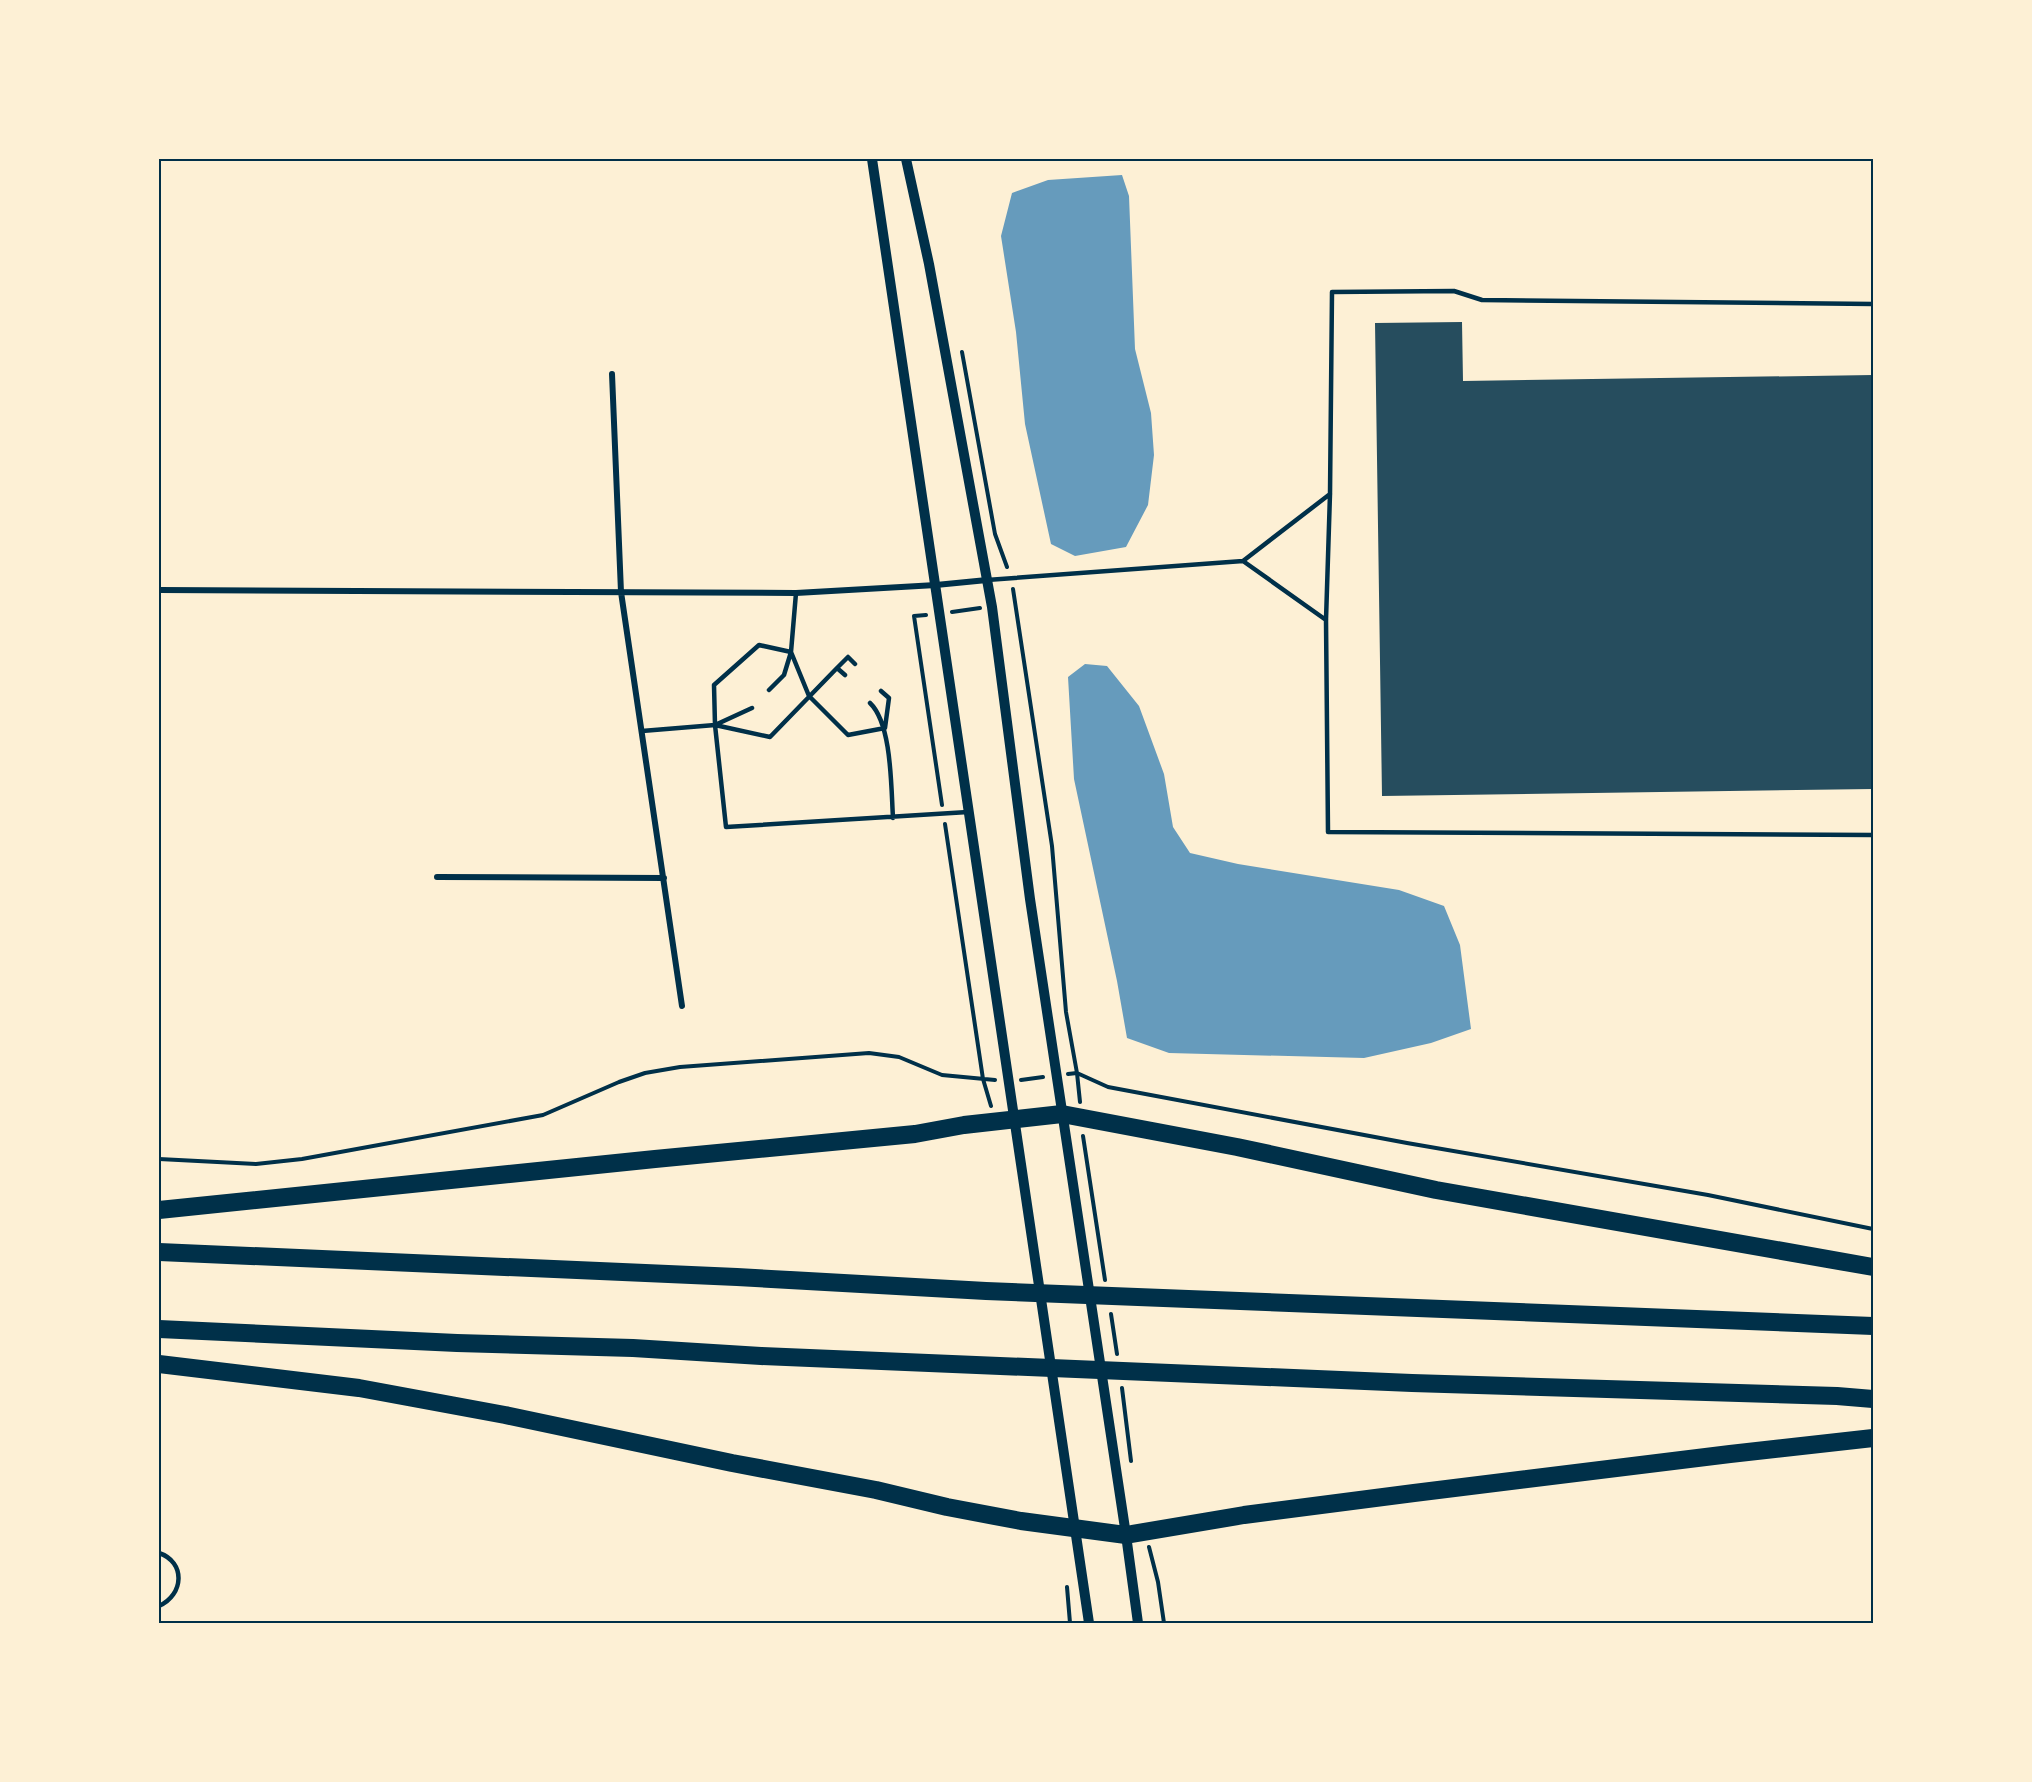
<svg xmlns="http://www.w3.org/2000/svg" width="2032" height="1782" font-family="Manrope,sans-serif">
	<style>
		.water { fill: #669bbc }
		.building { fill: #264d5e }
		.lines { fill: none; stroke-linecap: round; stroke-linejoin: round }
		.path { stroke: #003049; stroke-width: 4 }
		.service { stroke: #003049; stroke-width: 4.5 }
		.minor { stroke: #003049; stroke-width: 6 }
		.tertiary { stroke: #003049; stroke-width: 10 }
		.motorway { stroke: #003049; stroke-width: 18 }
		.neatline { fill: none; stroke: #003049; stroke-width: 2 }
	</style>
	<rect width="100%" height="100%" fill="#fdf0d5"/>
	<path class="water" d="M1122 175 1129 196 1135 349 1151 413 1154 455 1148 505 1126 547 1075 556 1051 544 1025 424 1016 332 1001 236 1012 193 1048 180Z
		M1085 664 1107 666 1139 706 1164 774 1173 827 1190 853 1238 864 1399 890 1444 906 1460 945 1471 1029 1431 1043 1364 1058 1169 1053 1127 1038 1117 981 1074 779 1068 677Z"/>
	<path class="building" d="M1462 322 1463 381 1873 375V789L1382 796 1375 323Z"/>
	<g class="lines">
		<path class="path" d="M962 352 995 534 1007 567
			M1013 589 1052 846 1066 1012 1077 1073 1080 1102
			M952 612 980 608
			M926 615 914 616 942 805
			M945 824 983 1079 991 1106
			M1068 1074 1077 1073 1108 1087 1407 1143 1708 1195 1873 1229
			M1021 1080 1043 1077
			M1083 1136 1105 1280
			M159 1159 256 1164 302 1159 543 1115 619 1082 645 1073 680 1067 869 1053 899 1057 942 1075 995 1080
			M1111 1314 1117 1354
			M1122 1388 1131 1461
			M1149 1547 1158 1582 1164 1623
			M1067 1587 1070 1623"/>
		<path class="service" d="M1873 304 1482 300 1454 291 1332 292 1330 494 1326 620 1328 832 1873 835
			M1243 561 1330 494
			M987 580 1243 561 1326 620
			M837 668 848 657 855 664
			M769 690 784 675 791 652 809 696 848 735 885 728 889 698 881 691
			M870 703C892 724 891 787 893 818
			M752 708 715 725 770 737 837 668 845 675
			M715 725 714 685 759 645 791 652 796 593
			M642 731 715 725 726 827 968 812
			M159 1553C186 1562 184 1595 159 1606"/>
		<path class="minor" d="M612 374 621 592 682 1006
			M159 590 796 593 936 585 987 580
			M437 877 664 878"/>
		<path class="tertiary" d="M872 159 1089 1623
			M906 159 929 264 992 607 1030 899 1126 1535 1138 1623"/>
		<path class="motorway" d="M159 1210 655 1159 915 1134 964 1125 1062 1114 1237 1147 1436 1190 1873 1267
			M159 1252 737 1277 986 1291 1873 1326
			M159 1329 457 1343 633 1348 761 1356 1412 1383 1837 1396 1873 1399
			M159 1364 359 1388 505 1415 732 1463 876 1490 947 1507 1021 1521 1126 1535 1244 1515 1414 1493 1730 1454 1873 1438"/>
	</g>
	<rect width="2032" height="1782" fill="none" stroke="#fdf0d5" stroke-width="321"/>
	<rect x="160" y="160" width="1712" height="1462" class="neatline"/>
</svg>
